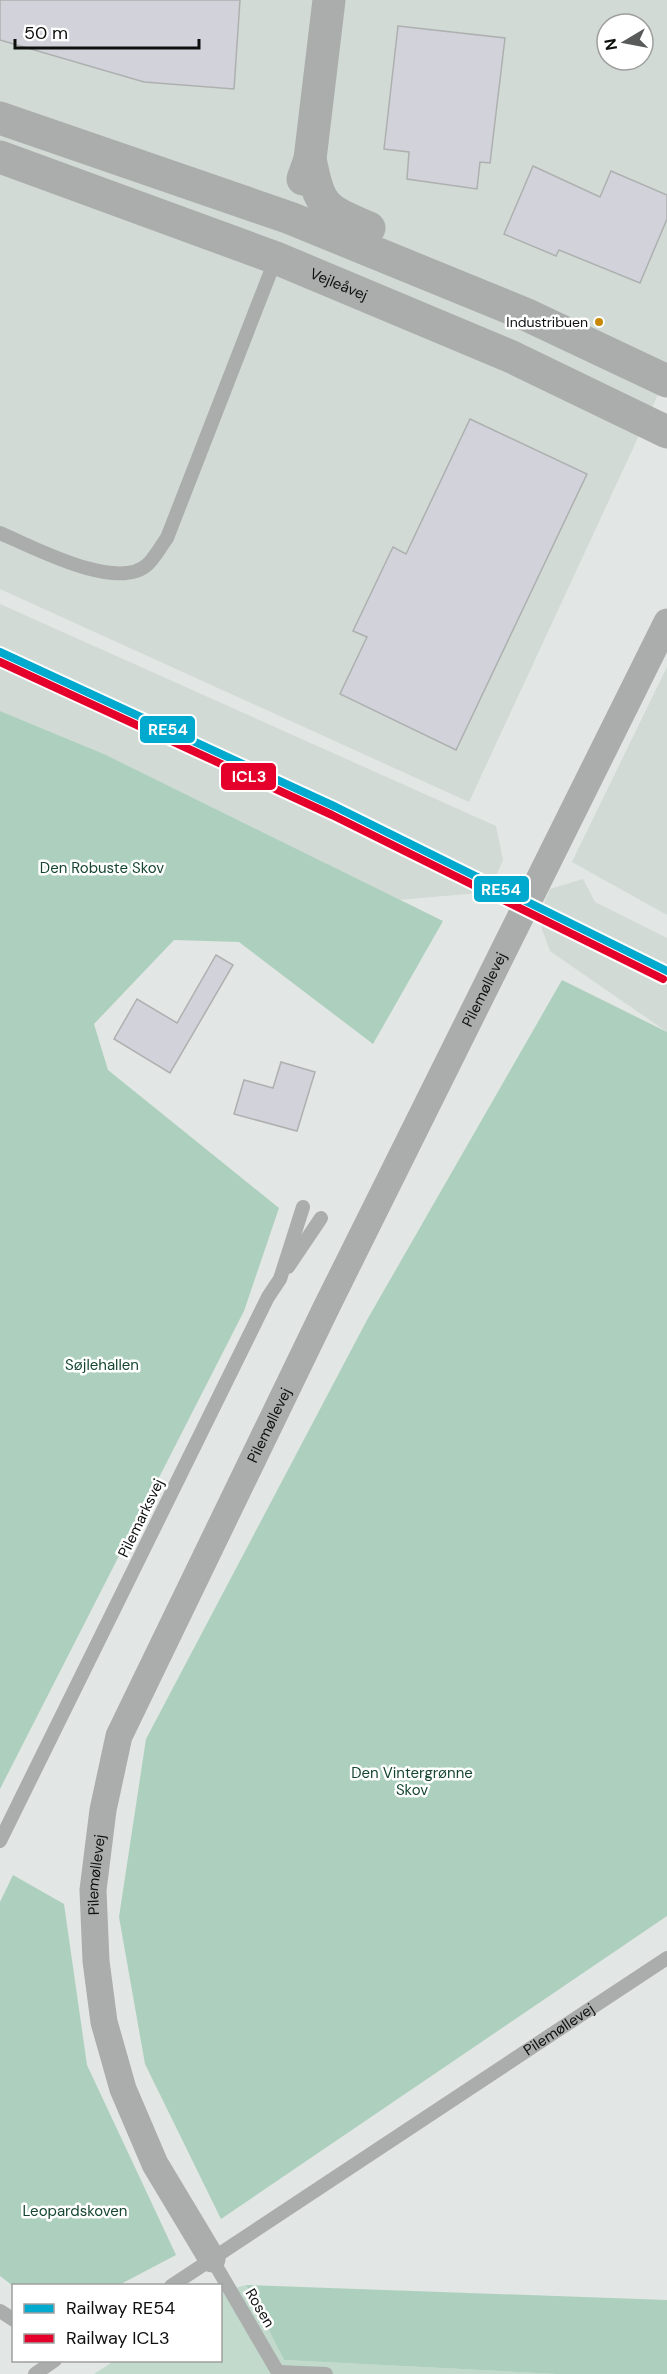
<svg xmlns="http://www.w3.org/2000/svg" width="667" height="2374" font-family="'DM Sans',sans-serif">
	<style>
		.built { fill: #d1dad5; fill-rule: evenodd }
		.green { fill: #c1dacc }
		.forest { fill: #add0be }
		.building { fill: #d2d2da; stroke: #aeb0b0; stroke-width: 1.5 }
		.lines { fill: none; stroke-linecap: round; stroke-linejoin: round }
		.service { stroke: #abadac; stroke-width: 14 }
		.minor { stroke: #abadac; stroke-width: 27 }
		.tertiary { stroke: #abadac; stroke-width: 33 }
		.rail-1-casing { stroke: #fff; stroke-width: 12 }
		.rail-2-casing { stroke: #fff; stroke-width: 12 }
		.rail-1 { stroke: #00a9ce; stroke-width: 8 }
		.rail-2 { stroke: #e4002b; stroke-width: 8 }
		.bus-dot { fill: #c88803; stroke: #fff; stroke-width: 2 }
		.labels { text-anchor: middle; stroke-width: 5; stroke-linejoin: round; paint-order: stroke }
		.bus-label { font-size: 14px; fill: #0e100e; stroke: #fff; text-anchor: end }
		.street-label { font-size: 15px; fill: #0e100e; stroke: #fff }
		.park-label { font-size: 15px; fill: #164631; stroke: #fff }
		.line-badge { stroke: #fff; stroke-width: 2 }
		.badge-label { font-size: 16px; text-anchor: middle; font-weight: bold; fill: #fff }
	</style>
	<rect width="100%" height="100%" fill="#e2e6e4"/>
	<path class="built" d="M0 0H667V375L469 802 0 589ZM607 24H643V60H607Z
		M0 604 496 826 503 860 489 892 399 900 104 754 0 711Z
		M667 667V915L572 862Z
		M583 879 595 902 667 938V1032L550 951 538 918 550 889Z"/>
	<path class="green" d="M246 2285 284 2360 557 2374H94L114 2361 220 2360 221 2292Z"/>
	<path class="forest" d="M0 711 104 754 443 921 373 1044 239 942 174 940 94 1024 108 1070 279 1208 244 1311 0 1789Z
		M562 980 667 1032V1916L221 2219 145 2064 119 1917 146 1739 367 1320Z
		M13 1875 64 1904 87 2065 176 2255 119 2285 13 2286 0 2276V1902Z
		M246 2285 667 2300V2374H557L284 2360Z"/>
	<path class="building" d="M0 0H240L234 89 144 82 0 40Z
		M398 26 505 38 490 163 480 162 477 189 407 179 409 152 384 149Z
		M533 166 600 197 611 171 667 195V219L640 283 559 250 556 256 504 234Z
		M470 419 587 474 456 750 340 694 367 637 353 631 393 547 406 554Z
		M216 955 233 965 170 1073 114 1039 137 999 177 1023Z
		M281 1062 315 1072 297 1131 234 1114 244 1080 273 1088Z"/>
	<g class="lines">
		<g class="service">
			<path d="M0 533C33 547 118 593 148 564 155 557 161 546 167 538L276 258"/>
			<path d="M288 1267 321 1218"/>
			<path d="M0 1841 268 1297 280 1279 303 1207"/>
			<path d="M212 2259 279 2374"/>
			<path id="s1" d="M171 2286 667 1958"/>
			<path d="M0 2311 14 2320"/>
			<path d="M279 2372 326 2374"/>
			<path d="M35 2374 55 2360"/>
		</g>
		<path class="minor" id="s2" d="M212 2259 155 2164 123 2089 104 2022 96 1961 93 1890 103 1810 119 1736 327 1306 667 622"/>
		<g class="tertiary">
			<path d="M0 118 290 218 525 314 667 381"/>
			<path id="s3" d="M0 157 276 258 512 357 667 432"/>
			<path d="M310 159C320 208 324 209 369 228"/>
			<path d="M303 179 310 159 329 0"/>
		</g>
		<g class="rail-1-casing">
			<path id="rail-1" d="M0 652 336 807 667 971"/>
		</g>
		<g class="rail-2-casing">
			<path id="rail-2" d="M0 662 332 815 663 979"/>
		</g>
		<use href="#rail-1" class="rail-1"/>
		<use href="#rail-2" class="rail-2"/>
	</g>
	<circle class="bus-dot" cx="599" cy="322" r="5"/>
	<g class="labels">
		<g class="bus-label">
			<text x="588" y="327">Industribuen</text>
		</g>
		<g class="street-label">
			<text dy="5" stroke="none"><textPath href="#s3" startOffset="362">Vejleåvej</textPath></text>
			<text dy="5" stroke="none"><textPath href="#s2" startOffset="1382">Pilemøllevej</textPath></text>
			<text dy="5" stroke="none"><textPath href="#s2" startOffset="896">Pilemøllevej</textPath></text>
			<text transform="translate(141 1518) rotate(-64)" y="5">Pilemarksvej</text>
			<text dy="5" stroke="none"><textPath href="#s2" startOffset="410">Pilemøllevej</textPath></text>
			<text dy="5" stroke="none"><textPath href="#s1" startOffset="465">Pilemøllevej</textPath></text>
			<text transform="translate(260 2308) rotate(59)" y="5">Rosen</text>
		</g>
		<g class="park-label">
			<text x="102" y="873">Den Robuste Skov</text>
			<text x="102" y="1370">Søjlehallen</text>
			<text x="412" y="1778">Den Vintergrønne<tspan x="412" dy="17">Skov</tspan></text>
			<text x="75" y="2216">Leopardskoven</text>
		</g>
	</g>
	<g class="line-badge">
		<rect x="139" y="715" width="57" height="29" rx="6" fill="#00a9ce"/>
		<rect x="220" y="762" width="57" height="29" rx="6" fill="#e4002b"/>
		<rect x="473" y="875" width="57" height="28" rx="6" fill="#00a9ce"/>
	</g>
	<g class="badge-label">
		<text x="168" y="735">RE54</text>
		<text x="249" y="782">ICL3</text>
		<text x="501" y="895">RE54</text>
	</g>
	<rect x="12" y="2284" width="210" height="78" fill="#ffffff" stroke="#9f9f9f" stroke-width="1.5"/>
	<rect x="24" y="2304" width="30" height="9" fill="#00a9ce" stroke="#9f9f9f" stroke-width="1.5"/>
	<text x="66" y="2314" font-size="18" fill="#0e100e">Railway RE54</text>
	<rect x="24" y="2334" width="30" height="9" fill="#e4002b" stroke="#9f9f9f" stroke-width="1.5"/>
	<text x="66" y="2344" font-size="18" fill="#0e100e">Railway ICL3</text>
	<g transform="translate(625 42) rotate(260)"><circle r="28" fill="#ffffff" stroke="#9f9f9f" stroke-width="1.5"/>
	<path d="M0-4.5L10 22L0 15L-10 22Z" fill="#585b59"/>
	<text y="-9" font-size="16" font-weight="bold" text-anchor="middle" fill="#0e100e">N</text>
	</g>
	<path d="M15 39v9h184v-9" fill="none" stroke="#0e100e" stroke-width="3"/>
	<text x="24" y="39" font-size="18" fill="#0e100e" stroke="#ffffff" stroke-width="4.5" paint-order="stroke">50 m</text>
</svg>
